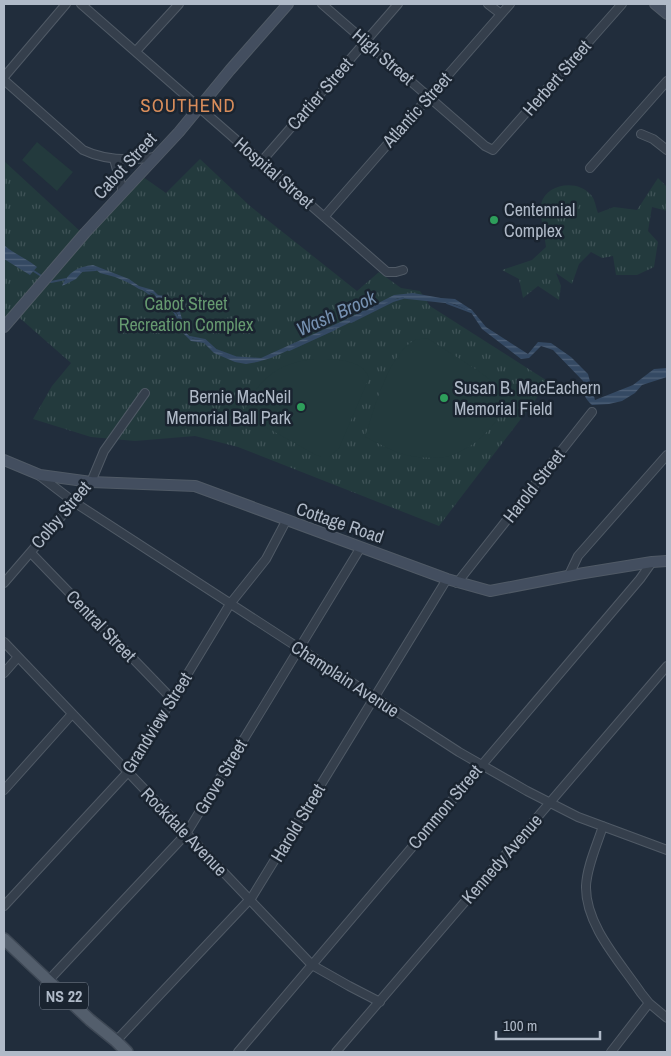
<svg xmlns="http://www.w3.org/2000/svg" width="671" height="1056" font-family="'Archivo Narrow',sans-serif">
	<style>
		.grass { fill: url(#grass-tufts) }
		.garden { fill: #233a3d }
		.water { fill: url(#water-rules) }
		.lines { fill: none; stroke-linecap: round; stroke-linejoin: round }
		.stream { stroke: #344963; stroke-width: 2 }
		.street-casing { stroke: #505a66; stroke-width: 10 }
		.secondary-casing { stroke: #505a66; stroke-width: 12 }
		.primary-casing { stroke: #3e4855; stroke-width: 14 }
		.street { stroke: #353f4c; stroke-width: 8 }
		.secondary { stroke: #434e5f; stroke-width: 10 }
		.primary { stroke: #535e6c; stroke-width: 11 }
		.leisure-dot { fill: #2e9e5b; stroke: #1a2430; stroke-width: 2 }
		.labels { text-anchor: middle; stroke-width: 5; stroke-linejoin: round; paint-order: stroke }
		.shield { fill: #1a2430; stroke: #838d9a; stroke-width: 1 }
		.shield-label { font-size: 16px; font-weight: bold; fill: #b0bac8 }
		.street-label { font-size: 18px; fill: #b0bac8; stroke: #1a2430 }
		.poi-label { font-size: 18px; fill: #b0bac8; stroke: #1a2430; text-anchor: start }
		.park-label { font-size: 18px; fill: #669a70; stroke: #1a2430 }
		.neighbourhood-label { font-size: 19px; letter-spacing: 1px; fill: #d88d5b; stroke: #1a2430 }
		.water-label { font-size: 19px; font-style: italic; fill: #7691b1; stroke: #1a2430 }
	</style>
	<defs>
		<pattern id="grass-tufts" width="24" height="20" patternUnits="userSpaceOnUse" patternTransform="scale(1.25)"><rect width="24" height="20" fill="#233a3d"/><path d="M3 7l-1-3M5 7V3M7 7l1-3M15 17l-1-3M17 17v-4M19 17l1-3" fill="none" stroke="#405458"/></pattern>
		<pattern id="water-rules" width="6" height="5" patternUnits="userSpaceOnUse" patternTransform="scale(1.25)"><rect width="6" height="5" fill="#344963"/><path d="M0 2.5h6" fill="none" stroke="#4f6178"/></pattern>
	</defs>
	<rect width="100%" height="100%" fill="#212d3c"/>
	<path class="grass" d="M200 159 250 206 357 291 379 272 401 288 420 291 430 306 549 382 439 526 238 447 195 436 135 441 91 437 33 419 52 386 71 363 14 313 4 323V161L81 232 136 172 166 193Z
		M658 178 667 187V211L652 207 648 231 658 242 654 267 637 275H616L613 256 602 258 591 252 579 264 572 284 556 273 561 286 559 300 538 286 523 298 519 279 502 270 532 260 546 247C545 237 539 212 541 204 546 183 578 179 591 195 595 199 596 208 598 213L614 207 637 210Z"/>
	<path class="garden" d="M37 142 73 172 57 191 22 160Z
		M427 338 477 370 511 395C499 422 478 447 449 456 441 459 420 458 411 456 396 454 379 443 365 437 374 410 388 354 415 340 418 339 423 339 427 338Z
		M314 359C331 359 363 358 369 378L339 448 329 457H321L314 454 243 414C257 380 277 363 314 359Z"/>
	<path class="water" d="M4 245C14 254 26 258 37 267L30 275 4 259Z
		M93 265 129 279 139 286 153 290 158 295 165 296 180 312 182 319 187 324 186 333 193 339 205 340 216 350 230 356 261 358 347 319 394 295 413 293 441 298 455 299 472 310 486 327 528 354 538 342 551 343 571 357 588 374 595 400 633 385 654 369 667 368V377L642 385 635 393 622 401 609 404 592 405C584 398 582 391 583 381L553 350 541 346 529 358 521 359 482 329 470 311 454 304 398 298 345 325 271 358 257 362 246 364 235 362 214 353 204 343 191 341 184 334 183 327 178 321V315L163 298 158 300 154 294 139 289 129 283 115 277 100 273 95 269 84 270 76 279 62 286C69 271 78 267 93 265Z"/>
	<g class="lines">
		<path class="stream" d="M32 270 43 277
			M81 271 96 270
			M49 281 51 282 66 279
			M144 290 158 300
			M447 303 471 312
			M171 307 178 318
			M351 322 393 301 403 298
			M190 337 205 340 216 350 235 357
			M289 350 335 329"/>
		<g class="street-casing">
			<path id="street" d="M81 4 387 272H396L403 270
				M322 4 461 125 485 146 493 150 622 4
				M488 4 501 14
				M136 51 179 4
				M4 77 66 4
				M4 80 83 150C106 161 130 161 155 157
				M641 134 653 139 667 150
				M114 159 123 192
				M261 162 398 4
				M590 168 667 81
				M324 217 510 4
				M40 476 74 502 459 752 527 791 578 817 667 850
				M31 553 172 699
				M569 575 578 556 667 455
				M4 583 91 482 104 451 145 393
				M457 583 592 412
				M4 642 312 965 349 986 380 1002
				M4 673 18 657
				M4 790 72 714
				M603 826C597 845 587 866 586 886 585 925 620 962 641 993L649 1003 667 1018
				M4 906 128 772 230 604 266 559 286 521
				M48 981 186 834 361 547
				M116 1041 252 897 447 579
				M238 1052 640 579 652 562
				M336 1052 667 666
				M611 1052 649 1003"/>
		</g>
		<g class="secondary-casing">
			<path id="secondary" d="M655 4 667 14
				M4 327 85 233 179 132 230 70 288 4
				M4 460 40 475 91 482 195 486 447 579 490 591 578 574 652 562 667 561"/>
		</g>
		<g class="primary-casing">
			<path id="primary" d="M4 939 90 1020 116 1041 127 1052"/>
		</g>
		<use href="#street" class="street"/>
		<use href="#secondary" class="secondary"/>
		<use href="#primary" class="primary"/>
	</g>
	<g class="leisure-dot">
		<circle cx="494" cy="220" r="5"/>
		<circle cx="444" cy="398" r="5"/>
		<circle cx="301" cy="407" r="5"/>
	</g>
	<g class="labels">
		<rect class="shield" x="40" y="982.5" width="48" height="27" rx="4"/>
		<g class="shield-label">
			<text x="64" y="1002">NS 22</text>
		</g>
		<g class="street-label">
			<text transform="translate(383 57) rotate(41)" y="6">High Street</text>
			<text transform="translate(557 78) rotate(-49)" y="6">Herbert Street</text>
			<text transform="translate(320 94) rotate(-49)" y="6">Cartier Street</text>
			<text transform="translate(417 110) rotate(-48)" y="6">Atlantic Street</text>
			<text transform="translate(125 166) rotate(-47)" y="6">Cabot Street</text>
			<text transform="translate(274 173) rotate(41)" y="6">Hospital Street</text>
			<text transform="translate(534 486) rotate(-52)" y="6">Harold Street</text>
			<text transform="translate(61 515) rotate(-50)" y="6">Colby Street</text>
			<text transform="translate(340 523) rotate(19)" y="6">Cottage Road</text>
			<text transform="translate(101 626) rotate(46)" y="6">Central Street</text>
			<text transform="translate(345 679) rotate(33)" y="6">Champlain Avenue</text>
			<text transform="translate(157 723) rotate(-58)" y="6">Grandview Street</text>
			<text transform="translate(221 777) rotate(-59)" y="6">Grove Street</text>
			<text transform="translate(445 807) rotate(-50)" y="6">Common Street</text>
			<text transform="translate(298 823) rotate(-59)" y="6">Harold Street</text>
			<text transform="translate(184 832) rotate(46)" y="6">Rockdale Avenue</text>
			<text transform="translate(502 859) rotate(-49)" y="6">Kennedy Avenue</text>
		</g>
		<g class="poi-label">
			<text x="504" y="216">Centennial<tspan x="504" dy="21">Complex</tspan></text>
			<text x="454" y="394">Susan B. MacEachern<tspan x="454" dy="21">Memorial Field</tspan></text>
			<text x="291" y="403" text-anchor="end">Bernie MacNeil<tspan x="291" dy="21">Memorial Ball Park</tspan></text>
		</g>
		<g class="park-label">
			<text x="186" y="310">Cabot Street<tspan x="186" dy="21">Recreation Complex</tspan></text>
		</g>
		<g class="neighbourhood-label">
			<text x="188" y="112">SOUTHEND</text>
		</g>
		<g class="water-label">
			<text transform="translate(336 313) rotate(-24)" y="7">Wash Brook</text>
		</g>
	</g>
	<rect width="671" height="1056" fill="none" stroke="#b0bac8" stroke-width="10"/>
	<path d="M496 1031v8h104v-8" fill="none" stroke="#b0bac8" stroke-width="2.5"/>
	<text x="503" y="1031" font-size="15" fill="#b0bac8" stroke="#1a2430" stroke-width="4" paint-order="stroke">100 m</text>
</svg>
